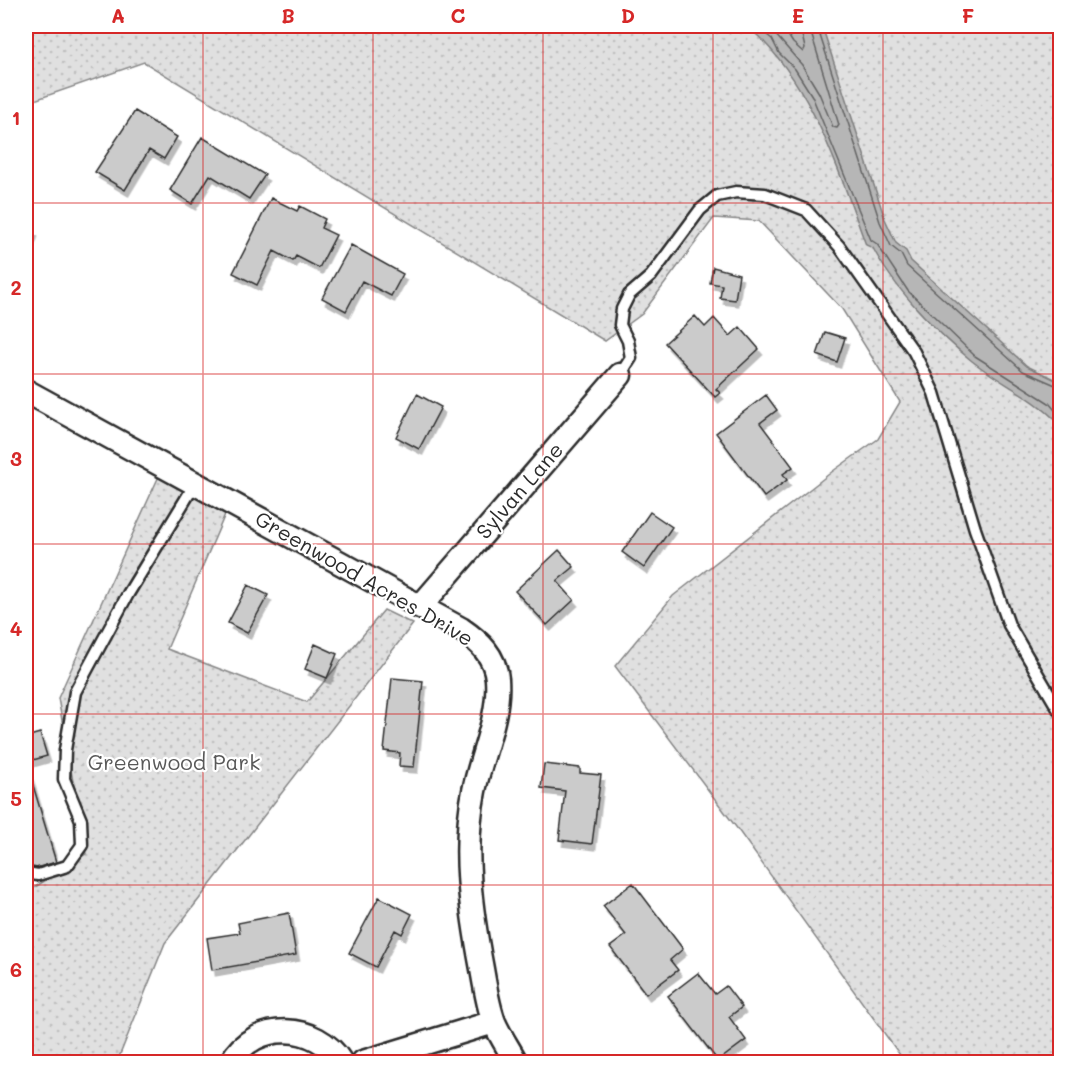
<svg xmlns="http://www.w3.org/2000/svg" width="1086" height="1088" font-family="Mali,sans-serif">
	<style>
		.green { fill: url(#green-dots); stroke: #868686; stroke-width: 1.5 }
		.water { fill: #b6b6b6; stroke: #7e7e7e; stroke-width: 1.5 }
		.lines { fill: none; stroke-linecap: round; stroke-linejoin: round }
		.shore { stroke: #636363; stroke-width: 1.5 }
		.building { fill: #cbcbcb; stroke: #2b2b2b; stroke-width: 1.5; filter: url(#shadow) }
		.service-casing { stroke: #2b2b2b; stroke-width: 15 }
		.minor-casing { stroke: #2b2b2b; stroke-width: 27 }
		.service { stroke: #fff; stroke-width: 10 }
		.minor { stroke: #fff; stroke-width: 22 }
		.grid { fill: none; stroke: #d62828; stroke-width: 1.5; stroke-opacity: 0.55 }
		.labels { text-anchor: middle; stroke-width: 4.5; stroke-linejoin: round; paint-order: stroke }
		.street-label { font-size: 21px; fill: #2b2b2b; stroke: #fff }
		.park-label { font-size: 21px; fill: #585858; stroke: #fff }
		.neatline { fill: none; stroke: #d62828; stroke-width: 2 }
		.grid-label { font-size: 20px; text-anchor: middle; font-weight: bold; fill: #d62828 }
	</style>
	<defs>
		<pattern id="green-dots" width="8" height="8" patternUnits="userSpaceOnUse" patternTransform="scale(1.5)"><rect width="8" height="8" fill="#e0e0e0"/><path d="M2 2h.1M6 6h.1" fill="none" stroke="#c0c0c0" stroke-width="1.8" stroke-linecap="round"/></pattern>
		<filter id="shadow"><feDropShadow dx="3.5" dy="6" stdDeviation="0" flood-color="#0004"/></filter>
	</defs>
	<rect width="100%" height="100%" fill="#fff"/>
	<filter id="ink" filterUnits="userSpaceOnUse"><feTurbulence type="fractalNoise" baseFrequency=".0167" numOctaves="2"/><feDisplacementMap in="SourceGraphic" scale="12" xChannelSelector="R" yChannelSelector="G"/><feConvolveMatrix kernelMatrix="1 2 1 2 8 2 1 2 1" color-interpolation-filters="sRGB"/></filter>
	<g filter="url(#ink)">
		<path class="green" d="M26 26H1060V1062H905L736 827 615 666 673 596 833 471 878 439 900 402 842 309 759 221 714 218 642 314 605 341 144 62 26 103Z
			M159 476 226 512 167 649 307 702 384 610 413 624 165 943 117 1062H26V893L86 854 58 698Z"/>
		<path class="water" d="M747 26H822L885 219 896 243 906 251 911 261 1027 366 1060 382V425C1035 397 1001 384 972 361 937 333 893 287 873 248L866 245C838 169 810 78 747 26Z"/>
		<g class="lines">
			<path class="shore" d="M756 26 772 39 779 53 795 69 812 96 871 240 877 244 908 291 975 356 1049 403 1060 416
				M768 26 802 65 819 93 833 127 837 128 839 125 809 26
				M782 26 793 43 803 52 805 48 800 26
				M817 26 880 222 891 246 901 254 907 266 1023 371 1060 387"/>
		</g>
		<path class="building" d="M135 111 177 137 164 159 149 150 125 190 95 172Z
			M202 137 265 175 249 199 210 175 192 204 170 190Z
			M271 198 297 211 300 206 325 219 321 228 336 235 319 268 296 256 293 261 274 251 257 285 233 273Z
			M26 228 34 231 26 253Z
			M351 245 403 274 391 296 362 281 346 311 322 298Z
			M713 267 739 274 735 300 720 298 722 285 710 283Z
			M695 316 705 327 714 318 730 336 740 327 759 349 716 389 720 393 715 397 665 343Z
			M825 332 845 338 837 362 817 355Z
			M417 394 441 407 419 449 396 437Z
			M766 395 777 410 760 423 793 467 783 474 787 480 764 497 716 433Z
			M650 512 672 527 644 568 622 552Z
			M559 550 574 567 557 581 574 600 547 625 515 591Z
			M248 585 268 595 247 633 228 623Z
			M315 644 337 654 327 678 305 669Z
			M392 678 423 681 414 767 399 766 400 753 384 751Z
			M40 733 47 756 26 762 56 862 26 871V737Z
			M544 764 580 768V773L601 775 592 844 559 840 565 791 541 788Z
			M633 883 683 949 670 960 678 970 646 994 610 947 626 935 603 906Z
			M379 897 412 914 402 934 395 930 376 967 349 953Z
			M289 913 296 955 212 970 207 938 240 933 238 923Z
			M698 973 715 994 726 986 742 1007 729 1017 746 1040 718 1061 668 996Z"/>
		<g class="lines">
			<g class="service-casing">
				<path id="service" d="M620 375 631 358 628 341 620 325 622 309 629 295 651 276 700 210 717 196 736 192 765 194 806 210 839 246 914 352 934 393 975 529 1009 625 1060 712
					M26 873 38 875 67 866 82 845 81 820 64 779 65 750 75 692 128 594 195 484"/>
			</g>
			<g class="minor-casing">
				<path id="minor" d="M26 391 461 629C480 642 495 656 497 679 500 718 481 754 474 791 462 850 471 911 482 969 485 986 488 1006 494 1022 500 1036 509 1049 516 1062
					M420 607 620 375
					M231 1062C255 1019 317 1023 341 1062
					M363 1062 494 1022"/>
			</g>
			<use href="#service" class="service"/>
			<use href="#minor" class="minor"/>
		</g>
	</g>
	<path class="grid" d="M203 26V1062M373 26V1062M543 26V1062M713 26V1062M883 26V1062M26 203H1060M26 374H1060M26 544H1060M26 714H1060M26 885H1060"/>
	<g class="labels">
		<g class="street-label">
			<text transform="translate(520 491) rotate(-49)" y="7">Sylvan Lane</text>
			<text transform="translate(364 579) rotate(30)" y="7">Greenwood Acres Drive</text>
		</g>
		<g class="park-label">
			<text x="174" y="770">Greenwood Park</text>
		</g>
	</g>
	<rect width="1086" height="1088" fill="none" stroke="#fff" stroke-width="66"/>
	<rect x="33" y="33" width="1020" height="1022" class="neatline"/>
	<g class="grid-label">
		<text x="118" y="23">A</text>
		<text x="288" y="23">B</text>
		<text x="458" y="23">C</text>
		<text x="628" y="23">D</text>
		<text x="798" y="23">E</text>
		<text x="968" y="23">F</text>
		<text x="16" y="125">1</text>
		<text x="16" y="295">2</text>
		<text x="16" y="466">3</text>
		<text x="16" y="636">4</text>
		<text x="16" y="806">5</text>
		<text x="16" y="977">6</text>
	</g>
</svg>
